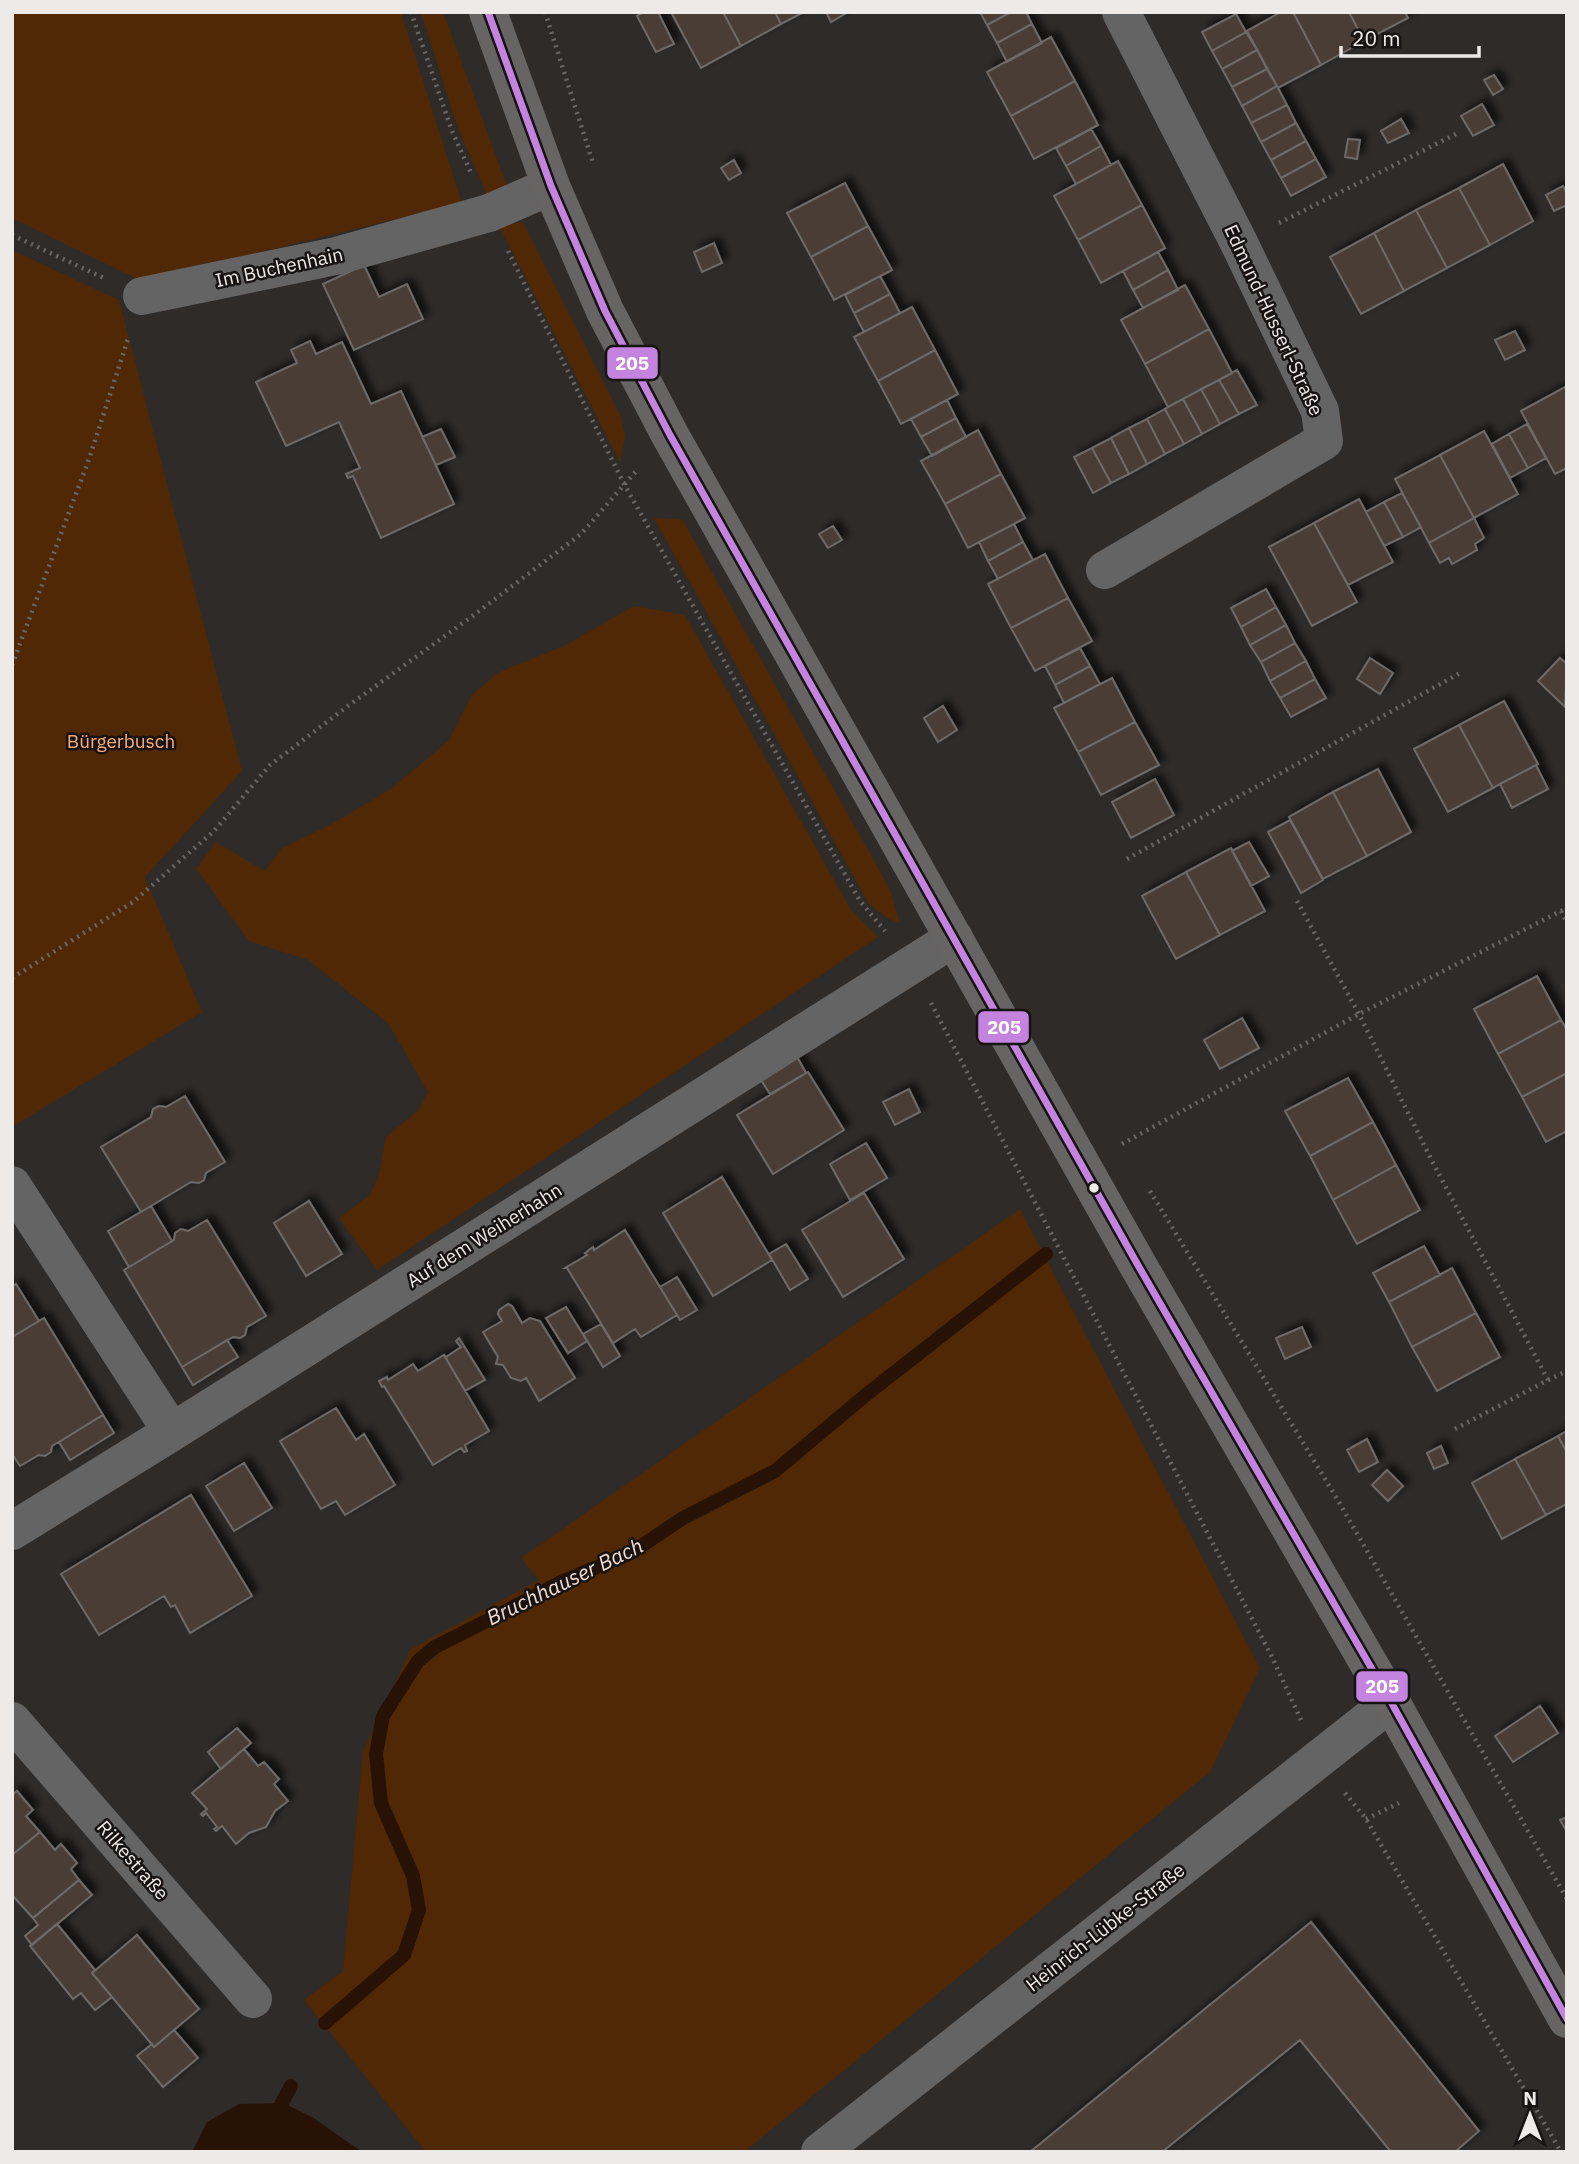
<svg xmlns="http://www.w3.org/2000/svg" width="1579" height="2164" font-family="'IBM Plex Sans',sans-serif">
	<style>
		.green { fill: #512806 }
		.water { fill: #281205 }
		.lines { fill: none; stroke-linecap: round; stroke-linejoin: round }
		.stream { stroke: #281205; stroke-width: 14 }
		.building { fill: #4a3e35; stroke: #6d6b69; stroke-width: 2; filter: url(#shadow) }
		.path { stroke: #6a6867; stroke-width: 4.5; stroke-dasharray: 2 5; stroke-linecap: butt }
		.minor { stroke: #656464; stroke-width: 38 }
		.major { stroke: #676564; stroke-width: 38 }
		.bus-1-casing { stroke: #161312; stroke-width: 12 }
		.bus-1 { stroke: #c483df; stroke-width: 7 }
		.bus-dot { fill: #eeeae8; stroke: #161312; stroke-width: 2.5 }
		.labels { text-anchor: middle; stroke-width: 5; stroke-linejoin: round; paint-order: stroke }
		.street-label { font-size: 19px; fill: #eeeae8; stroke: #161312 }
		.park-label { font-size: 19px; fill: #feab75; stroke: #161312 }
		.water-label { font-size: 21px; font-style: italic; fill: #f3ddd0; stroke: #161312 }
		.line-badge { stroke: #161312; stroke-width: 2.5 }
		.badge-label { font-size: 19px; text-anchor: middle; font-weight: bold; fill: #fff }
	</style>
	<defs>
		<filter id="shadow"><feDropShadow dx="6" dy="-6" stdDeviation="3.5" flood-color="#0009"/></filter>
	</defs>
	<rect width="100%" height="100%" fill="#2e2b29"/>
	<path class="green" d="M12 12H401L462 203 141 281 12 218Z
		M421 12H443L507 186 489 200 456 123Z
		M523 222 621 417 625 437 620 462 499 226Z
		M12 250 119 300 242 771 145 877 202 1012 12 1127Z
		M654 518 682 519 890 889 900 923 889 919 869 904Z
		M634 606 685 615 851 910 878 937 377 1270 339 1218 370 1195 379 1174 386 1137 419 1110 428 1092 388 1023 308 960 249 941 196 869 216 842 265 871 282 848 330 825 391 789 448 741 472 695 497 673 564 646Z
		M1020 1209 1260 1668 1210 1772 744 2152H426L304 2000 343 1971 363 1751 411 1649 539 1580 521 1558Z"/>
	<path class="water" d="M283 2103 312 2117 362 2152H192L207 2122 239 2104Z"/>
	<g class="lines">
		<path class="stream" d="M325 2023 404 1955 419 1910 413 1876 381 1803 376 1754 383 1716 418 1661 435 1647 504 1612 561 1582 631 1553 683 1518 775 1471 867 1394 1046 1254
			M256 2152 291 2086"/>
	</g>
	<path class="building" d="M644 12H658L674 44 656 52 637 16Z
		M671 12H723L741 46 701 68Z
		M723 12H775L781 24 741 46Z
		M775 12H804L781 24Z
		M826 12H848L831 22Z
		M980 12H1011L987 25Z
		M1011 12H1026L1032 24 997 43 987 25Z
		M1281 12H1293L1321 65 1278 88 1247 31Z
		M1293 12H1349L1364 41 1321 65Z
		M1349 12H1405L1408 18 1364 41Z
		M1236 14 1246 32 1212 51 1202 32Z
		M1032 24 1042 43 1007 62 997 43Z
		M1246 32 1257 50 1222 69 1212 51Z
		M1051 37 1075 81 1011 116 987 72Z
		M1257 50 1267 69 1232 87 1222 69Z
		M1267 69 1277 86 1242 106 1232 87Z
		M1494 75 1503 89 1493 95 1484 80Z
		M1075 81 1098 125 1034 159 1011 116Z
		M1277 86 1287 105 1251 123 1242 106Z
		M1482 104 1494 125 1473 136 1461 116Z
		M1287 105 1296 123 1261 142 1251 123Z
		M1401 119 1409 133 1388 143 1381 131Z
		M1296 123 1306 141 1271 160 1261 142Z
		M1091 129 1101 146 1066 166 1056 148Z
		M1348 139 1360 140 1357 159 1345 157Z
		M1306 141 1316 159 1281 178 1271 160Z
		M1101 146 1111 165 1076 184 1066 166Z
		M1316 159 1326 177 1291 196 1281 178Z
		M734 160 741 173 729 180 721 168Z
		M1118 161 1142 205 1078 240 1054 196Z
		M1503 164 1533 221 1490 245 1459 188Z
		M845 183 868 226 811 257 787 213Z
		M1563 186 1567 193V205L1554 211 1546 195Z
		M1459 188 1490 245 1447 268 1416 210Z
		M1142 205 1165 248 1101 283 1078 240Z
		M1416 210 1447 268 1404 291 1374 233Z
		M868 226 892 270 834 300 811 257Z
		M1374 233 1404 291 1361 314 1330 257Z
		M714 243 722 263 702 272 694 252Z
		M1158 252 1168 270 1133 290 1123 271Z
		M364 265 379 297 407 284 423 319 354 350 323 284Z
		M1168 270 1178 290 1143 308 1133 290Z
		M880 276 890 294 854 313 845 295Z
		M1185 285 1209 329 1145 364 1121 320Z
		M890 294 900 313 864 332 854 313Z
		M912 307 935 350 878 381 854 337Z
		M1209 329 1232 373 1168 407 1145 364Z
		M1515 331 1525 350 1505 360 1495 340Z
		M310 341 316 354 342 342 371 404 401 391 454 504 381 538 353 476 348 478 346 474 360 468 339 422 286 446 256 382 297 363 291 350Z
		M935 350 958 394 901 424 878 381Z
		M1237 370 1257 405 1239 414 1219 380Z
		M1219 380 1239 414 1220 424 1201 389Z
		M1565 387 1567 390V468L1555 474 1521 411Z
		M1201 389 1220 424 1202 434 1183 399Z
		M1183 399 1202 434 1184 444 1165 409Z
		M947 400 956 418 921 437 911 419Z
		M1165 409 1184 444 1165 454 1147 419Z
		M956 418 966 437 932 456 921 437Z
		M1147 419 1165 454 1147 464 1129 428Z
		M1527 424 1546 458 1528 468 1509 434Z
		M1129 428 1147 464 1129 474 1111 438Z
		M441 429 455 457 436 465 422 437Z
		M978 430 1001 474 945 504 921 461Z
		M1484 431 1518 494 1474 518 1440 455Z
		M1509 434 1528 468 1510 478 1492 444Z
		M1111 438 1129 474 1111 483 1092 448Z
		M1092 448 1111 483 1093 493 1074 457Z
		M1440 455 1474 518 1429 543 1395 479Z
		M1001 474 1025 518 968 548 945 504Z
		M1402 493 1421 527 1403 537 1384 502Z
		M1359 499 1393 562 1348 585 1314 523Z
		M1384 502 1403 537 1384 546 1366 512Z
		M1474 518 1484 538 1475 544 1477 550 1452 564 1449 558 1440 563 1429 543Z
		M1314 523 1357 602 1312 626 1269 547Z
		M1014 524 1023 542 988 561 979 542Z
		M833 526 842 540 828 548 819 534Z
		M1023 542 1033 560 998 579 988 561Z
		M1045 554 1068 598 1011 628 988 584Z
		M1266 589 1276 607 1241 627 1231 608Z
		M1068 598 1092 641 1035 671 1011 628Z
		M1276 607 1286 625 1250 645 1241 627Z
		M1286 625 1295 643 1261 662 1250 645Z
		M1295 643 1306 661 1270 681 1261 662Z
		M1080 648 1090 666 1055 685 1045 666Z
		M1370 658 1393 673 1380 694 1357 679Z
		M1560 658 1567 664 1565 707 1538 681Z
		M1306 661 1315 679 1280 698 1270 681Z
		M1090 666 1100 684 1064 703 1055 685Z
		M1112 678 1135 722 1078 752 1054 708Z
		M1315 679 1326 698 1291 717 1280 698Z
		M1504 701 1538 764 1493 788 1459 725Z
		M943 706 957 730 938 742 924 718Z
		M1135 722 1159 765 1101 795 1078 752Z
		M1459 725 1493 788 1448 812 1414 749Z
		M1536 765 1548 789 1512 808 1500 784Z
		M1378 769 1411 832 1367 856 1333 792Z
		M1155 779 1174 815 1131 838 1112 802Z
		M1333 792 1367 856 1323 879 1289 817Z
		M1290 820 1323 880 1301 893 1268 832Z
		M1249 842 1269 876 1251 886 1232 851Z
		M1231 848 1265 911 1220 935 1186 872Z
		M1186 872 1220 935 1176 959 1142 896Z
		M1537 976 1561 1020 1498 1054 1474 1009Z
		M1242 1018 1259 1048 1220 1069 1204 1040Z
		M1561 1020 1567 1030V1073L1522 1097 1498 1054Z
		M796 1055 806 1073 770 1094 759 1077Z
		M808 1072 844 1130 773 1174 737 1115Z
		M1567 1073V1131L1546 1142 1522 1097Z
		M1348 1078 1373 1122 1310 1156 1285 1111Z
		M909 1089 920 1112 895 1125 883 1102Z
		M185 1096 225 1162 206 1173 204 1180 199 1183 191 1182 141 1212 101 1147 151 1117 153 1109 159 1106 166 1107Z
		M1373 1122 1396 1165 1333 1200 1310 1156Z
		M866 1143 887 1178 850 1200 830 1164Z
		M1396 1165 1420 1210 1357 1244 1333 1200Z
		M722 1177 772 1260 713 1296 663 1213Z
		M864 1193 904 1259 843 1297 802 1230Z
		M309 1201 342 1254 306 1276 274 1223Z
		M151 1206 172 1241 129 1267 108 1231Z
		M207 1220 266 1316 247 1327 245 1335 240 1338 233 1337 182 1367 124 1270 174 1240 175 1233 181 1229 188 1231Z
		M625 1230 677 1315 641 1337 635 1329 613 1343 567 1268H565L587 1255 585 1253 593 1247 594 1250Z
		M786 1244 808 1279 790 1290 769 1254Z
		M1424 1246 1440 1275 1389 1302 1373 1273Z
		M1452 1268 1476 1313 1412 1347 1389 1302Z
		M677 1277 697 1310 680 1320 660 1287Z
		M16 1284 39 1321 12 1337V1287Z
		M508 1304 512 1306 522 1323 530 1318 540 1321 575 1378 539 1401 526 1378 521 1381 511 1378 503 1365 496 1364 498 1357 483 1332 502 1321 498 1314 499 1310Z
		M566 1307 587 1341 568 1353 546 1318Z
		M1476 1313 1500 1357 1437 1391 1412 1347Z
		M44 1318 103 1415 52 1446 51 1452 45 1456 39 1455 20 1466 12 1454V1337Z
		M601 1324 620 1356 603 1367 583 1334Z
		M1302 1327 1311 1347 1285 1359 1276 1338Z
		M459 1338 485 1380 465 1391 444 1355 446 1357 461 1347 456 1341Z
		M227 1340 238 1357 193 1385 182 1367Z
		M444 1355 489 1431 465 1445 467 1451 464 1452 461 1448 433 1465 384 1386 382 1387 379 1381 387 1377 388 1380 413 1364 418 1371Z
		M336 1408 356 1440 364 1434 395 1485 345 1515 336 1501 321 1509 280 1441Z
		M103 1415 114 1433 70 1460 59 1442Z
		M1567 1431V1453L1558 1436Z
		M1558 1436 1567 1453V1504L1546 1515 1515 1459Z
		M1367 1439 1378 1462 1359 1472 1347 1450Z
		M1441 1446 1448 1463 1434 1469 1427 1453Z
		M1515 1459 1546 1515 1502 1539 1472 1483Z
		M244 1463 272 1508 234 1531 206 1486Z
		M1387 1470 1403 1486 1388 1501 1372 1485Z
		M191 1495 252 1596 190 1633 175 1605 171 1607 164 1596 99 1635 61 1574Z
		M1540 1706 1558 1733 1513 1762 1495 1736Z
		M237 1728 251 1743 221 1769 208 1752Z
		M244 1749 258 1766 264 1762 279 1779 274 1784 288 1801 275 1811 266 1827 249 1833 236 1844 222 1826 216 1831 214 1829 217 1827 206 1813 203 1816 201 1814 207 1809 192 1793Z
		M17 1791 33 1810 26 1816 40 1832 12 1855V1795Z
		M1567 1817V1832L1560 1820Z
		M40 1832 55 1850 61 1844 77 1863 71 1869 79 1880 33 1918 12 1895V1855Z
		M79 1880 92 1895 32 1945 25 1936 38 1925 33 1918Z
		M1311 1922 1479 2131 1455 2152H1391L1300 2040 1162 2152H1030Z
		M57 1924 95 1970 92 1973 112 1997 95 2010 81 1993 73 1999 30 1946Z
		M137 1935 199 2009 154 2047 92 1973Z
		M174 2030 198 2058 163 2087 137 2056 152 2044 154 2047Z"/>
	<g class="lines">
		<path class="path" d="M411 12 452 131 471 173
			M545 12 593 163
			M1279 223 1456 134
			M12 235 106 279
			M508 251 624 484 860 901 885 931
			M12 665 89 459 129 336
			M1127 859 1460 673
			M1297 901 1359 1014 1433 1163 1548 1380 1455 1429
			M1561 911 1567 923
			M12 978 133 902 214 831 270 765 348 706 478 612 581 534 638 469
			M931 1003 1272 1657 1301 1720
			M1122 1144 1359 1014 1567 908
			M1150 1191 1336 1497 1567 1899
			M1548 1380 1567 1371
			M1345 1793 1366 1819 1561 2152
			M1366 1819 1399 1803"/>
		<path class="minor" d="M142 296 336 256 489 213 551 186
			M1105 570 1324 441 1320 411 1239 243 1121 12
			M12 1185 172 1432
			M12 1531 172 1432 954 938
			M12 1721 253 1999
			M820 2152 1391 1702"/>
		<path class="major" d="M488 12 551 186 605 311 670 435 1139 1267 1391 1702 1567 2019"/>
		<g class="bus-1-casing">
			<path id="bus-1" d="M488 12 551 186 605 311 670 435 1139 1267 1391 1702 1567 2019"/>
		</g>
		<use href="#bus-1" class="bus-1"/>
	</g>
	<circle class="bus-dot" cx="1094" cy="1188" r="6"/>
	<g class="labels">
		<g class="street-label">
			<text transform="translate(279 267) rotate(-12)" y="7">Im Buchenhain</text>
			<text transform="translate(1274 320) rotate(65)" y="7">Edmund-Husserl-Straße</text>
			<text transform="translate(484 1235) rotate(-32)" y="7">Auf dem Weiherhahn</text>
			<text transform="translate(133 1860) rotate(49)" y="7">Rilkestraße</text>
			<text transform="translate(1105 1927) rotate(-38)" y="7">Heinrich-Lübke-Straße</text>
		</g>
		<g class="park-label">
			<text x="121" y="748">Bürgerbusch</text>
		</g>
		<g class="water-label">
			<text transform="translate(565 1582) rotate(-26)" y="7">Bruchhauser Bach</text>
		</g>
	</g>
	<g class="line-badge">
		<rect x="606" y="346" width="53" height="34" rx="7" fill="#c483df"/>
		<rect x="977" y="1010" width="53" height="34" rx="7" fill="#c483df"/>
		<rect x="1355" y="1670" width="54" height="33" rx="7" fill="#c483df"/>
	</g>
	<g class="badge-label">
		<text x="632" y="370">205</text>
		<text x="1004" y="1034">205</text>
		<text x="1382" y="1693">205</text>
	</g>
	<rect width="1579" height="2164" fill="none" stroke="#eeeae8" stroke-width="28"/>
	<g transform="translate(1530 2115)" stroke="#161312" stroke-width="5" paint-order="stroke">
	<path d="M0-5L12 26L0 18L-12 26Z" fill="#eeeae8"/>
	<text y="-10" font-size="19" font-weight="bold" text-anchor="middle" fill="#eeeae8">N</text>
	</g>
	<path d="M1341 46v10h138v-10" fill="none" stroke="#eeeae8" stroke-width="3.5"/>
	<text x="1352" y="46" font-size="21" fill="#eeeae8" stroke="#161312" stroke-width="5" paint-order="stroke">20 m</text>
</svg>
